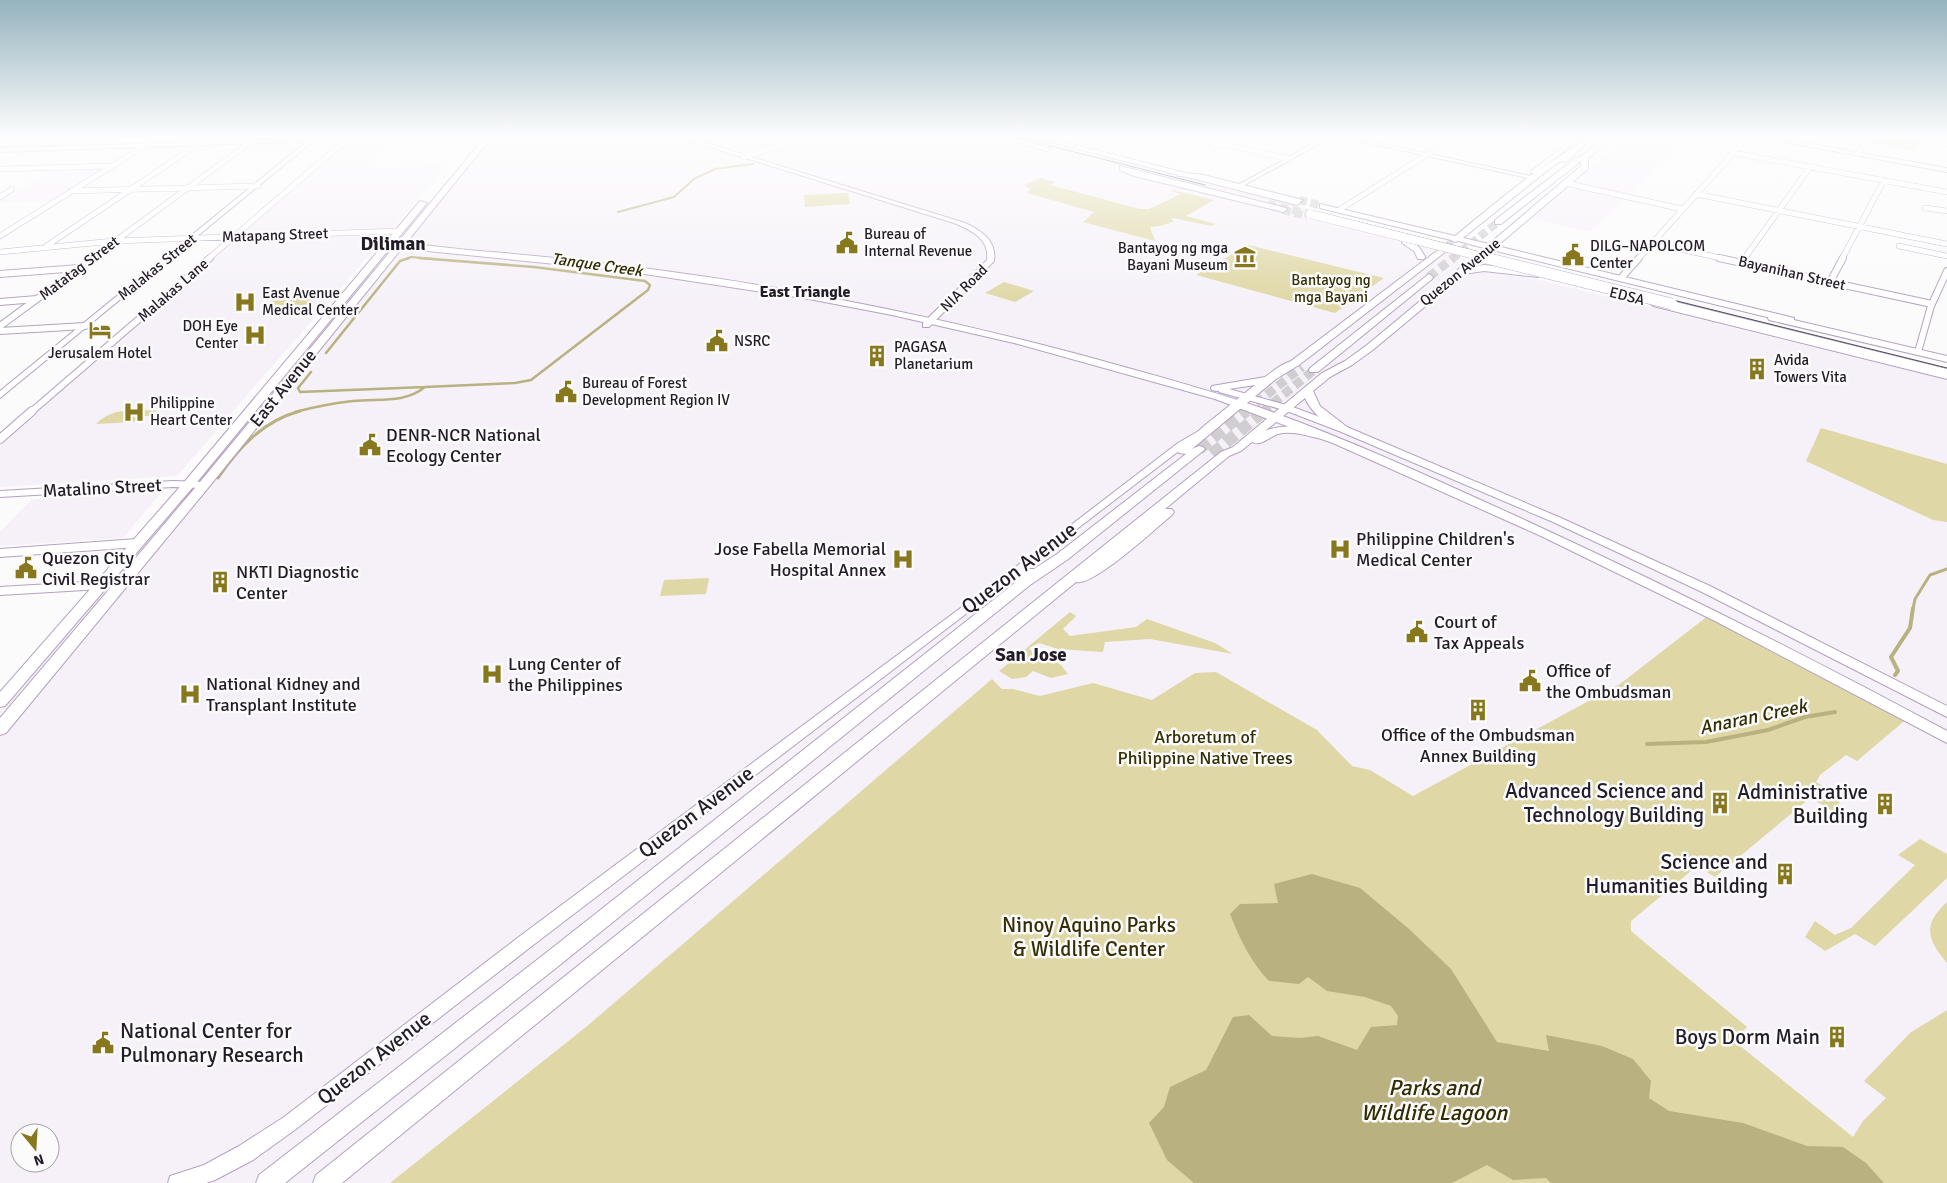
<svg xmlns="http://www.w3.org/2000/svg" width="1947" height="1183" font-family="Signika,sans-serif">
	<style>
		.built { fill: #f6f1f9; fill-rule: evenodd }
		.green { fill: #dfd7a5 }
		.water { fill: #b9b17f }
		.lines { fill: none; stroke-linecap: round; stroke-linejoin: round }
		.stream-far3 { stroke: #b9b17f; stroke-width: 2 }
		.stream-far2 { stroke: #b9b17f; stroke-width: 2.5 }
		.stream-far1 { stroke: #b9b17f; stroke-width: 3 }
		.stream { stroke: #b9b17f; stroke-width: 4 }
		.primary-tunnel-far2 { stroke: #d0ced1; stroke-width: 8; stroke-dasharray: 8 4; stroke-linecap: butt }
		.primary-tunnel-far1 { stroke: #d0ced1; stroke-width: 9; stroke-dasharray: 9 5; stroke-linecap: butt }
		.primary-tunnel { stroke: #d0ced1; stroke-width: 12; stroke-dasharray: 12 6; stroke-linecap: butt }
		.trunk-tunnel { stroke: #d0ced1; stroke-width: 8; stroke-dasharray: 8 4.5; stroke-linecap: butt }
		.minor-far2-casing { stroke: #b3a1c1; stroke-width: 6 }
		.minor-far1-casing { stroke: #b3a1c1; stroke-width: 8 }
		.minor-casing { stroke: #b3a1c1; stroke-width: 10 }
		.tertiary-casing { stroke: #b3a1c1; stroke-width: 2 }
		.secondary-casing { stroke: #b3a1c1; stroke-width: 2 }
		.primary-casing { stroke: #b3a1c1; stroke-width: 2 }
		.trunk-casing { stroke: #b3a1c1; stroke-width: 2 }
		.minor-far2 { stroke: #fff; stroke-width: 5 }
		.minor-far1 { stroke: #fff; stroke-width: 6 }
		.minor { stroke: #fff; stroke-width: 8 }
		.tertiary { fill: #fff; fill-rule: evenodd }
		.secondary { fill: #fff; fill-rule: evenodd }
		.primary { fill: #fff; fill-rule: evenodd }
		.trunk { fill: #fff; fill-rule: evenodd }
		.tram { stroke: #514c55; stroke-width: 1 }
		.trunk-bridge-far1-casing { stroke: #b3a1c1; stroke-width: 9; stroke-linecap: butt }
		.trunk-bridge-casing { stroke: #b3a1c1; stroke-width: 12; stroke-linecap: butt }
		.trunk-bridge-far1 { stroke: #fff; stroke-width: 8 }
		.trunk-bridge { stroke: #fff; stroke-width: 11 }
		.labels { text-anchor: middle; stroke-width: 5; stroke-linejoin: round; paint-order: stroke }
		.far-poi-label { font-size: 15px; fill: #231c28; stroke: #fbfbfb; text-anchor: start }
		.far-street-label { font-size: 15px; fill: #231c28; stroke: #fbfbfb }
		.far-park-label { font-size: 15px; fill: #362f05; stroke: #fbfbfb }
		.far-water-label { font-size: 16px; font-style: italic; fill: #322c02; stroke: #fbfbfb }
		.far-neighbourhood-label { font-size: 16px; font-weight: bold; fill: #231c28; stroke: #fbfbfb }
		.street-label { font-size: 18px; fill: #231c28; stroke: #fbfbfb }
		.poi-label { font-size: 18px; fill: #231c28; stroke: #fbfbfb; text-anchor: start }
		.park-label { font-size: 18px; fill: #362f05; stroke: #fbfbfb }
		.far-district-label { font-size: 19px; font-weight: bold; fill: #231c28; stroke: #fbfbfb }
		.neighbourhood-label { font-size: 19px; font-weight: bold; fill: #231c28; stroke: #fbfbfb }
		.water-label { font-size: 19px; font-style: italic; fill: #322c02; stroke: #fbfbfb }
		.near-street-label { font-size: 21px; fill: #231c28; stroke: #fbfbfb }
		.near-poi-label { font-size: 21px; fill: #231c28; stroke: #fbfbfb; text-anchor: end }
		.near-park-label { font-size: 21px; fill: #362f05; stroke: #fbfbfb }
		.near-water-label { font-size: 22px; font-style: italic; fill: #322c02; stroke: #fbfbfb }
	</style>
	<rect width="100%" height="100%" fill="#fbfbfb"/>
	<path class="built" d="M0 138H95L82 146 0 148Z
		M484 138H1027L1460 247 1450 255 1520 275 1947 380V1183H0V711L259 405 284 378ZM20 1133H50V1163H20Z
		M1094 138H1119L1123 139 1099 150 1078 144Z
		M1626 138H1687L1633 188 1626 196H1628L1590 232 1533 219Z
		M392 141 366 168 447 166 392 229 242 234 345 143Z
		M305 143 295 151 241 153 253 144Z
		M106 167 52 201 0 203V201L57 168Z
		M388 233 177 476 0 487V441L94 363 236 237Z
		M162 492 123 538 0 546V532L32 499Z"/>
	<path class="green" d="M1875 138 1921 140 1915 150 1872 143Z
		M1040 178 1055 182 1050 185 1140 209H1149L1181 194 1171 191 1173 190 1214 200 1186 216 1216 224 1211 226 1173 218 1171 219 1174 221 1161 226 1150 227 1155 241 1083 222 1094 212 1027 193 1030 189 1024 185Z
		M848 193 850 204 805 207 804 195Z
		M1248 245 1384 278 1335 313 1196 275Z
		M1004 282 1034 291 1015 302 985 293Z
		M315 294 318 295 309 305 265 306 277 296Z
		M154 410 158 413 155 416H140L134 422 96 424C113 407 132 411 154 410Z
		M1821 428 1947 464V522L1933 520 1806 461Z
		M709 578 706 594 660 596 664 580Z
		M1070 612 1076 616 1063 629 1070 636 1136 627 1147 619 1215 643 1233 654 1150 639 1105 642 1103 652 1058 649 1039 643 1029 648 1036 657 1045 655 1060 664 1068 674 1051 678 1033 671 1026 677 1012 679 999 671Z
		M1709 615 1908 718 1857 761 1846 755 1820 775 1816 782 1842 797 1835 812 1810 798 1715 877 1697 866 1631 921V931L1747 1027 1734 1041 1853 1137 1863 1121 1886 1098 1864 1081 1910 1033 1947 1010V1183H390L586 1027 992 679 1002 689H1013L1040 696 1093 683 1152 700 1195 673 1216 672 1317 730 1352 766 1370 770 1413 796 1620 684Z
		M1920 839 1947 854V878L1875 946 1855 934 1825 951 1805 937 1815 921 1835 935 1851 928 1915 865 1898 855Z
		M1947 902V963C1926 938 1923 924 1947 902Z"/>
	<path class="water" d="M1312 874 1360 888 1409 929 1451 969 1497 1042 1549 1051 1546 1035 1602 1046 1633 1059 1651 1081 1649 1098 1669 1111 1743 1123 1807 1146 1843 1147 1866 1163 1884 1183H1551L1546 1178 1513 1180 1487 1165 1452 1183H1194L1167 1160 1149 1123 1164 1107 1170 1087 1206 1070 1233 1017 1249 1015 1272 1036 1300 1038 1318 1036 1357 1050 1371 1027 1397 1025 1398 1016 1391 1006 1365 997 1327 991 1308 977 1299 984 1269 981C1250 961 1240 939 1230 914L1240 904 1278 903 1274 884Z"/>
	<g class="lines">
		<path class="stream-far3" d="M618 212 674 197 694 179 715 169 753 164
			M406 259 411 257 435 259"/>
		<path class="stream-far2" d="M419 258 534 267 645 281 650 285 648 290 531 380 515 383 425 387
			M326 353 400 261 409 258
			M295 412C314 407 334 403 353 401 378 398 404 404 425 387L300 392 298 388 311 372"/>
		<path class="stream-far1" d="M218 478C239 447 263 421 300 411
			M1913 609 1915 599 1930 575 1947 569"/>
		<path class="stream" d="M1895 675 1898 671 1891 657 1910 628 1913 608
			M1647 744 1706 742 1768 730 1805 717 1835 712"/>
		<path class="primary-tunnel-far2" d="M1299 200 1323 206
			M1283 210 1307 216
			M1446 247 1455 240
			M1452 259 1498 222"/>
		<path class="primary-tunnel-far1" d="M1429 277 1453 258
			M1245 412 1302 367
			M1262 412 1314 370"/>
		<path class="primary-tunnel" d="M1199 449 1246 411
			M1212 454 1264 411"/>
		<path class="trunk-tunnel" d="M1268 204 1310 214"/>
		<g class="minor-far2-casing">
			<path id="minor-far2" d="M1196 138 1289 159
				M1916 138 1947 144
				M1207 151 1221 144
				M1734 153 1947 192
				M1858 154 1867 138
				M743 157 801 138
				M0 169 112 166
				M1565 183 1682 209
				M71 191 258 186
				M1696 194 1947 244
				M0 197 12 189
				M1925 208 1947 211
				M1339 210 1453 138
				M0 236 157 138
				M1652 243 1725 259
				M1899 246 1947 256
				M45 247 207 138
				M0 252 114 241 400 231
				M91 259 256 138
				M208 259 346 140
				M1638 259 1747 138
				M1744 259 1810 167
				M1842 259 1884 180"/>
		</g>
		<g class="minor-far1-casing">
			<path id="minor-far1" d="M1719 258 1932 304
				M1742 262 1745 258
				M0 274 79 268
				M1621 278 1639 258
				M1830 282 1843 258
				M0 302 37 299
				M0 326 93 258
				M0 331 85 326
				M1918 352 1931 306 1947 271
				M31 412 210 258"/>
		</g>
		<g class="minor-casing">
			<path id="minor" d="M0 439 32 411
				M0 553 137 543
				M0 591 101 585"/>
		</g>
		<g class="tertiary-casing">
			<path id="tertiary" d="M96 138H103L88 148H84V146Z
				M311 138H317L0 398V391Z
				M681 138H690L965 223C982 231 997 241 994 261L929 327H923V323L987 260C990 239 971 230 954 223Z
				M1323 138H1330L1241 187 1236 186Z
				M1345 138H1357L1531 176 1528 178Z
				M1575 138H1581L1535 173H1531V171Z
				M1763 138H1777L1947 168V172Z
				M1202 429 1205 430V434L1184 447 532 946 296 1129 253 1160 215 1180 206 1183H168L170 1176 204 1165 239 1146 284 1117 520 936 1041 548 1178 443Z
				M173 481 204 482 209 485 204 488 173 487 0 497V491Z"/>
		</g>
		<g class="secondary-casing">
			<path id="secondary" d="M329 138H407L0 152V148Z
				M385 243C412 243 441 247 468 250 531 255 595 262 658 270 801 289 942 318 1081 355 1142 372 1204 388 1264 409 1350 440 1433 478 1516 516 1662 583 1806 655 1947 731V743L1715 621 1541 536 1335 444 1215 399 1014 343 892 315 809 299 625 271 388 247H385Z
				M1222 387 1290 406 1347 427 1561 518 1710 586 1947 706V717L1702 592 1553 522 1339 431 1284 410 1219 392V388Z"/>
		</g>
		<g class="primary-casing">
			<path id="primary" d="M484 138H491L208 488 6 733 0 735V718L200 482Z
				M1585 138H1592L1566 162 1561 161 1549 169 1463 238 1489 244 1581 166V161L1501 224H1495V220L1576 158C1590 154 1596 138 1611 138L1588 159V169L1497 246 1794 318V322L1791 323 1492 250 1471 267 1484 265 1538 271 1542 274 1538 277 1484 271 1464 274 1374 349 1352 365 1330 377 1313 391 1320 406 1347 427 1349 429 1347 431C1333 435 1310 410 1305 398L1265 431C1286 422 1309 428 1330 435L1332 437 1330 439 1326 440C1310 437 1294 430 1278 434 1269 437 1261 447 1252 442L1241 451 1229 456 1165 509H1172L1174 512 1172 515C1156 528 1093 587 1076 582L342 1183H313L316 1175 1221 452 1233 447 1322 373 1345 361 1367 345 1484 248 1458 241 1455 242 1451 240 1320 208V204L1455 236C1481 215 1507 193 1534 173 1552 160 1568 153 1585 138Z
				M1120 166 1286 208 1287 210 1283 212 1134 176 1120 170Z
				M1178 172 1203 175 1303 200 1299 202 1203 179 1181 176H1178Z
				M420 201 427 203 193 487 5 706 0 707V692L185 481Z
				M1402 239C1413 238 1421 248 1425 257L1424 259H1418L1414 251 1402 243Z
				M1446 244 1450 247 1449 249 1299 365 1276 379 1192 449 1199 446 1203 447 1205 449 1203 451 1067 560 1030 585 556 968 285 1183H256L259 1175 542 956 1016 582 997 589 990 585 992 582 1025 569H1034L1057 554 1186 454 1179 453 1177 451 1204 426 1255 385 1216 391 1212 390 1211 388 1212 386 1265 377 1280 366 1291 361Z
				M1429 274 1433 277 1432 279 1318 372H1310L1309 370 1310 368Z
				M1656 301 1947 373V379L1653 306 1651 304Z"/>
		</g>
		<g class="trunk-casing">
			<path id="trunk" d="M1001 138H1014L1051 149 1047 151Z
				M1034 138H1048L1301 202 1297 205Z
				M1672 301 1947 369V375L1668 306V302Z
				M1773 315 1947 356V362L1769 320 1768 318 1769 316Z"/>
		</g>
		<use href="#minor-far2" class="minor-far2"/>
		<use href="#minor-far1" class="minor-far1"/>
		<use href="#minor" class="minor"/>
		<use href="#tertiary" class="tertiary"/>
		<use href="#secondary" class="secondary"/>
		<use href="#primary" class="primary"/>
		<use href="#trunk" class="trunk"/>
		<path class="tram" d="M1019 138 1205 185
			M1314 211 1947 368"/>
		<g class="trunk-bridge-far1-casing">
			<path id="trunk-bridge-far1" d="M1310 214 1491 259"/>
		</g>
		<g class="trunk-bridge-casing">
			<path id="trunk-bridge" d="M1486 258 1672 304"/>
		</g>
		<use href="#trunk-bridge-far1" class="trunk-bridge-far1"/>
		<use href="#trunk-bridge" class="trunk-bridge"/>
	</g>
	<linearGradient id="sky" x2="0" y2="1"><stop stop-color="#95b3be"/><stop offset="0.45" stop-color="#fdfdfd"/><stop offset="1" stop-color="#fdfdfd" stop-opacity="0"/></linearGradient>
	<rect width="1947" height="304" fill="url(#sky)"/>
	<defs>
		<g id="civic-bare" transform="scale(1.725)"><path d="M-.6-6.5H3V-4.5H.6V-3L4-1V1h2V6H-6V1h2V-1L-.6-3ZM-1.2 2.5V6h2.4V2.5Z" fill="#87781d" stroke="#fbfbfb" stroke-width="2.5" paint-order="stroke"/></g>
		<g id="museum-bare" transform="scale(1.725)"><path d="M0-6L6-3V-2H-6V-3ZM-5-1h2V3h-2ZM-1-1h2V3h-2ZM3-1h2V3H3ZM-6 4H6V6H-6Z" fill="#87781d" stroke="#fbfbfb" stroke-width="2.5" paint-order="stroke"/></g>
		<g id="hospital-bare" transform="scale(1.725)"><path d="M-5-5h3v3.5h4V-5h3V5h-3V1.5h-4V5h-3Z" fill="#87781d" stroke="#fbfbfb" stroke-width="2.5" paint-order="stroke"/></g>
		<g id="hotel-bare" transform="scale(1.725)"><path d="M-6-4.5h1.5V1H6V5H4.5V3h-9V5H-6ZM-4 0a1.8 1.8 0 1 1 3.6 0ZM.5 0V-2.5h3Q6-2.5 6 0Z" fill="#87781d" stroke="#fbfbfb" stroke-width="2.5" paint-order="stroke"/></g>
		<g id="building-bare" transform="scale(1.725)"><path d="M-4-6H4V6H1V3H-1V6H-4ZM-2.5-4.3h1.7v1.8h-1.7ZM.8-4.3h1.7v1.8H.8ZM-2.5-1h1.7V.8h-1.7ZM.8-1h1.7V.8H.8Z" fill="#87781d" stroke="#fbfbfb" stroke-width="2.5" paint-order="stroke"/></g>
	</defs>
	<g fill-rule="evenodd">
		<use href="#civic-bare" x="847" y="243"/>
		<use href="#civic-bare" x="1573" y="255"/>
		<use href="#museum-bare" x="1245" y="257"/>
		<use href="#hospital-bare" x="245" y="302"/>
		<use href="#hotel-bare" x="100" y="330"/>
		<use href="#hospital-bare" x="255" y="335"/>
		<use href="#civic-bare" x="717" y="341"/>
		<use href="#building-bare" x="877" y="356"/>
		<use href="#building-bare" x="1757" y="369"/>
		<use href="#civic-bare" x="566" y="392"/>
		<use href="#hospital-bare" x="134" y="412"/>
		<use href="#civic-bare" x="370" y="445"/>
		<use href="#hospital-bare" x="1340" y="549"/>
		<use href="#hospital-bare" x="903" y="559"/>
		<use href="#civic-bare" x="26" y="568"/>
		<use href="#building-bare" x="220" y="582"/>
		<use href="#civic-bare" x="1417" y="632"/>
		<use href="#hospital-bare" x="492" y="674"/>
		<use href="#civic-bare" x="1530" y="681"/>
		<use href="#hospital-bare" x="190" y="694"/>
		<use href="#building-bare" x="1478" y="710"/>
		<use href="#building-bare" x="1720" y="803"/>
		<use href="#building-bare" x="1885" y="804"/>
		<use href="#building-bare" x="1785" y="874"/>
		<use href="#building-bare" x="1837" y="1037"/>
		<use href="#civic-bare" x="103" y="1043"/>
	</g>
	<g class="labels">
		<g class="far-poi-label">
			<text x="864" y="239">Bureau of<tspan x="864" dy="17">Internal Revenue</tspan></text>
			<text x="1590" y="251">DILG–NAPOLCOM<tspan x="1590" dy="17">Center</tspan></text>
			<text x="1228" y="253" text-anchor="end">Bantayog ng mga<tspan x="1228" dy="17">Bayani Museum</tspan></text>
			<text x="262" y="298">East Avenue<tspan x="262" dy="17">Medical Center</tspan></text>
			<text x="238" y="331" text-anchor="end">DOH Eye<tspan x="238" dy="17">Center</tspan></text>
			<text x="734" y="346">NSRC</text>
			<text x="894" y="352">PAGASA<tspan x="894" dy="17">Planetarium</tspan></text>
			<text x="100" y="358" text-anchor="middle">Jerusalem Hotel</text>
			<text x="1774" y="365">Avida<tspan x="1774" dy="17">Towers Vita</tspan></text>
			<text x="582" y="388">Bureau of Forest<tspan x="582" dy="17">Development Region IV</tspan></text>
			<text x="150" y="408">Philippine<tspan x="150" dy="17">Heart Center</tspan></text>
		</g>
		<g class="far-street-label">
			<text transform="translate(275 235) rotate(-2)" y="5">Matapang Street</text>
			<text transform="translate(157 267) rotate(-39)" y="5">Malakas Street</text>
			<text transform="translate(79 268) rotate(-37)" y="5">Matatag Street</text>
			<text transform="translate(1460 272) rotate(-39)" y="5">Quezon Avenue</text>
			<text transform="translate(1792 273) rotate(13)" y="5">Bayanihan Street</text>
			<text transform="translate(964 288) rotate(-45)" y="5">NIA Road</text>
			<text transform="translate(173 290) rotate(-41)" y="5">Malakas Lane</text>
			<text transform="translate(1627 296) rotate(14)" y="5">EDSA</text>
		</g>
		<g class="far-park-label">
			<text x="1331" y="285">Bantayog ng<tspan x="1331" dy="17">mga Bayani</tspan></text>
		</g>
		<g class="far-water-label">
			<text transform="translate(597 264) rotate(8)" y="6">Tanque Creek</text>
		</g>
		<g class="far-neighbourhood-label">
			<text x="805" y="297">East Triangle</text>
		</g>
		<g class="street-label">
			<text transform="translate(283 388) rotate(-51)" y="6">East Avenue</text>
			<text transform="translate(102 488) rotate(-3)" y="6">Matalino Street</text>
		</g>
		<g class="poi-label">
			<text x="386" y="441">DENR-NCR National<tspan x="386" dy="21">Ecology Center</tspan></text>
			<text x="1356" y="545">Philippine Children's<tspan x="1356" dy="21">Medical Center</tspan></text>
			<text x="886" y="555" text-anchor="end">Jose Fabella Memorial<tspan x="886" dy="21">Hospital Annex</tspan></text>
			<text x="42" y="564">Quezon City<tspan x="42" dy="21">Civil Registrar</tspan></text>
			<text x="236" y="578">NKTI Diagnostic<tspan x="236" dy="21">Center</tspan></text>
			<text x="1434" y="628">Court of<tspan x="1434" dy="21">Tax Appeals</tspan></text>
			<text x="508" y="670">Lung Center of<tspan x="508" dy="21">the Philippines</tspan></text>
			<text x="1546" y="677">Office of<tspan x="1546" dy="21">the Ombudsman</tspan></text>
			<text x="206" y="690">National Kidney and<tspan x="206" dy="21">Transplant Institute</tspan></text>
			<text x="1478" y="741" text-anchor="middle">Office of the Ombudsman<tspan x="1478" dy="21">Annex Building</tspan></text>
		</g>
		<g class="park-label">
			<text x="1205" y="743">Arboretum of<tspan x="1205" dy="21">Philippine Native Trees</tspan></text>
		</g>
		<g class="far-district-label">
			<text x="393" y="250">Diliman</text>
		</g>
		<g class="neighbourhood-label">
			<text x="1031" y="661">San Jose</text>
		</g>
		<g class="water-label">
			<text transform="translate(1753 716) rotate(-12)" y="7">Anaran Creek</text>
		</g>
		<g class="near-street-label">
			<text transform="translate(1019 568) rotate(-37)" y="7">Quezon Avenue</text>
			<text transform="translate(696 812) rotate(-37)" y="7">Quezon Avenue</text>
			<text transform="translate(374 1058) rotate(-38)" y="7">Quezon Avenue</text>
		</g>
		<g class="near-poi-label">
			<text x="1704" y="798">Advanced Science and<tspan x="1704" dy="24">Technology Building</tspan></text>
			<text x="1868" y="799">Administrative<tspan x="1868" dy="24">Building</tspan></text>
			<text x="1768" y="869">Science and<tspan x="1768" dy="24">Humanities Building</tspan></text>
			<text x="120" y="1038" text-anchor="start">National Center for<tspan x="120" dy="24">Pulmonary Research</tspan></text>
			<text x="1820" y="1044">Boys Dorm Main</text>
		</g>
		<g class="near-park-label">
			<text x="1089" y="932">Ninoy Aquino Parks<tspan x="1089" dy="24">&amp; Wildlife Center</tspan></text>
		</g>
		<g class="near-water-label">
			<text x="1434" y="1095">Parks and<tspan x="1434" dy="25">Wildlife Lagoon</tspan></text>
		</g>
	</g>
	<g transform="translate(35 1148) rotate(162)"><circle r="24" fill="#fbfbfb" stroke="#a5a2a7"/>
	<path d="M0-4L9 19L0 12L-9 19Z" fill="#87781d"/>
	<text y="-8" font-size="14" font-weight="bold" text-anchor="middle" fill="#231c28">N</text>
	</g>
</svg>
